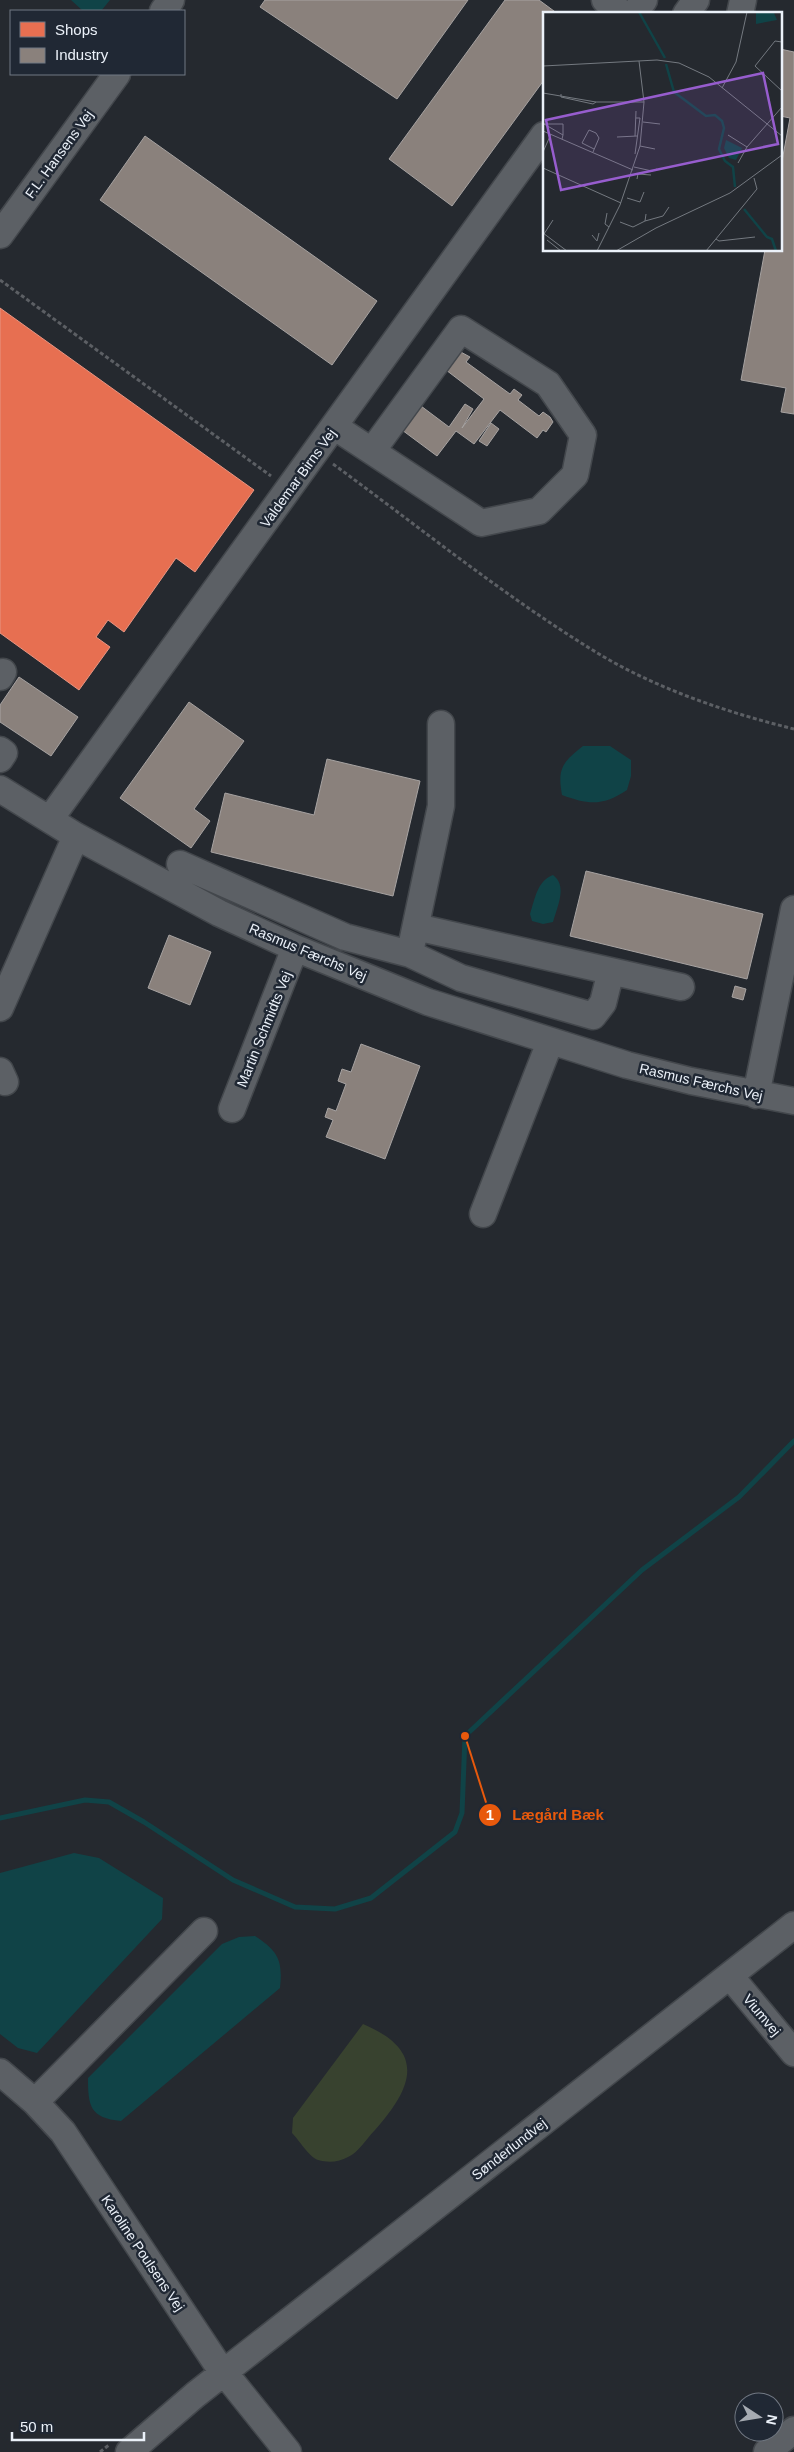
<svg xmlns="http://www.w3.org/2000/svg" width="794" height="2452" font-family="Arial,sans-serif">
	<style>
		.green { fill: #38422f }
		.water { fill: #104347 }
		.shops { fill: #e76f51; stroke: #e89683 }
		.industry { fill: #8a817c; stroke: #a7a3a2 }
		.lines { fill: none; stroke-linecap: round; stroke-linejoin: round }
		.stream { stroke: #104347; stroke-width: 5 }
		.minor-casing { stroke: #43474c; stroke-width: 29 }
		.path { stroke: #5c5f64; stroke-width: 3; stroke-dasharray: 4 2.5; stroke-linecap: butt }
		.minor { stroke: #5c6065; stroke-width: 26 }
		.labels { text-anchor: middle; stroke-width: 5; stroke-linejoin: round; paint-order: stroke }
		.street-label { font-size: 14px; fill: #ebf1f9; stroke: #202834 }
		.inset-river { fill: none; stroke: #104347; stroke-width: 2.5 }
		.inset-road { fill: none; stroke: #747980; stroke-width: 1 }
		.view { fill: #975dce; fill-opacity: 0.15; stroke: #975dce; stroke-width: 2.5 }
		.inset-edge { fill: none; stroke: #ebf1f9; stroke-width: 2.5 }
		.leader { fill: none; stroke: #e8590c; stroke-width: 2 }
		.callout-dot { fill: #e8590c; stroke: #202834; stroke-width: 2 }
		.mark-label { font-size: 15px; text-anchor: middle; font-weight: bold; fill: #fff }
		.callout-label { font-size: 15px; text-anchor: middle; font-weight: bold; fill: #e8590c; stroke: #202834; stroke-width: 5; stroke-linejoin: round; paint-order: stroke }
	</style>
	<rect width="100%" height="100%" fill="#25292f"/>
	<path class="green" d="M363 2024C427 2051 413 2087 375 2130 367 2138 358 2153 348 2157 339 2162 329 2163 318 2160 309 2157 299 2140 292 2133L293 2118Z"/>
	<path class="water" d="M71 0H110L101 11H83Z
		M583 746H610L631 760V776L627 790C603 806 589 805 562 795 557 768 563 762 583 746Z
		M553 875C568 886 557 907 553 922L543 924 532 921 530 914C535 899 537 881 553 875Z
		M74 1853 99 1858 163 1898 162 1919 37 2053 18 2048 0 2034V1873Z
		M255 1936C278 1951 283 1960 280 1988L121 2121C90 2118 88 2106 88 2078L222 1944 239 1937Z"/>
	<path class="shops" d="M0 308 254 490 195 572 176 558 124 632 108 620 96 637 110 647 79 690 0 633Z"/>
	<path class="industry" d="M265 0H468L397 99 260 7Z
		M505 0H539L558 14H544V80L452 206 389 159Z
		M780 49 794 52V414L781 412 786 388 741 380 765 250H780V172L790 118 780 116Z
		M145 136 377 301 332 365 100 200Z
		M457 350 470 357 466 362 510 394 514 389 522 395 518 400 539 416 543 412 550 417 553 422 546 432 543 430 537 438 500 410 474 444 456 431 437 456 402 430 421 406 449 427 465 404 473 409 462 428 484 399 446 370Z
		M491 423 499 429 487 446 479 441Z
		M19 677 78 717 51 756 0 722V705Z
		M189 702 244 741 194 809 210 821 191 848 120 798Z
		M327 759 420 781 393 896 211 852 225 793 314 815Z
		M586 871 763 914 747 979 570 936Z
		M169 935 211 952 190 1005 148 988Z
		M735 986 746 989 743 1000 732 997Z
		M361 1044 420 1066 385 1159 326 1137 333 1120 325 1117 328 1108 336 1111 346 1084 338 1081 342 1069 351 1072Z"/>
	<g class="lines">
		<path class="stream" d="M0 1818 85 1800 109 1802 144 1822 233 1880 295 1907 335 1909 371 1898 455 1832 462 1813 465 1736 642 1570 739 1497 794 1441"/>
		<g class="minor-casing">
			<path id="minor" d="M605 0 623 14
				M163 11 171 0
				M634 14 644 0
				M686 14 696 0
				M740 14 743 0
				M0 235 117 74
				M335 427 481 523 539 511 575 475 583 435 548 384 461 329 372 451
				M0 677 3 672
				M0 750 4 753 0 759
				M0 789 76 836 219 913 295 948 428 1002 627 1065 691 1081 794 1101
				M50 819 544 135
				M180 864 345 937 410 954 461 978 593 1016 603 1003 611 971
				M416 927 681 987
				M412 943 441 806V724
				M0 1008 76 836
				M0 1071 5 1082
				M756 1095 794 909
				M232 1109 295 948
				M483 1214 550 1042
				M204 1931 35 2102 63 2132 215 2361 288 2452
				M730 1976 794 2053
				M0 2072 35 2102
				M129 2452 195 2395 794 1925
				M767 2452 794 2430"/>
		</g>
		<path class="path" d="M0 280 271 476
			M333 464C422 529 509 600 604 657 663 691 729 713 794 729
			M100 2452 109 2445"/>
		<use href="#minor" class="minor"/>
	</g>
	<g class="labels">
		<g class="street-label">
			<text transform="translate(59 154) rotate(-54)" y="5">F.L. Hansens Vej</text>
			<text transform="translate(298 478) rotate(-54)" y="5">Valdemar Birns Vej</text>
			<text transform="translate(308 952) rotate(23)" y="5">Rasmus Færchs Vej</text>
			<text transform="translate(264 1029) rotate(-68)" y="5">Martin Schmidts Vej</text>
			<text transform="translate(701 1082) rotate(13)" y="5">Rasmus Færchs Vej</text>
			<text transform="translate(762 2015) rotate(50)" y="5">Viumvej</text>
			<text transform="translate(509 2149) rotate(-38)" y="5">Sønderlundvej</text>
			<text transform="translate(143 2253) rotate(56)" y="5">Karoline Poulsens Vej</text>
		</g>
	</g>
	<g transform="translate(543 12)">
		<rect width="239" height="239" fill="#25292f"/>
		<path d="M213 0 231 1 234 8 213 12ZM183 128 199 136 193 148 186 146 181 136Z" fill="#104347"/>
		<path class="inset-river" d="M96 0 122 46M123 52 131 80 163 104 172 103 179 109 181 116 176 137 182 149 190 155 192 175M201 197 224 225 229 227 233 239"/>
		<path class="inset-road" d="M239 30 232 29 212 54 239 79M0 54 114 48 136 51 166 65 239 124M179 76 193 50 204 0M0 81 53 90H101M18 82V85L50 92 53 90M100 110 117 112M0 119 90 158M185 123 204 135 239 95M92 124 93 99M74 125 94 124M19 127 20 123V112H1L20 123M97 134 112 137M0 140 8 122M50 140 56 126 53 121 46 118 39 131 51 137M92 142 97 106H93M195 151 204 135M91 155 109 159 114 157M0 156 78 191M94 167 95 162 108 163M84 186 97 190 101 180M64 201 62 212 66 215M102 209 120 204 126 195M77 210 90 215 102 209 103 202M0 221 24 239M1 222 10 208M49 223 54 229 56 221M173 227 176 229 212 225M4 228 18 239M54 239 77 193 97 134 101 90 96 49M73 239 113 216 187 181 239 143M163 239 214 177 211 166"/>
		<path class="view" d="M220 61 235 132 18 178 3 108Z"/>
		<rect width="239" height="239" class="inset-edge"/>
	</g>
	<path class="leader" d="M465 1736L490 1815"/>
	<g class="callout-dot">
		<circle cx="465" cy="1736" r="5"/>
		<circle cx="490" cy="1815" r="12"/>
	</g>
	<g class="mark-label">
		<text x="490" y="1820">1</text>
	</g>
	<g class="callout-label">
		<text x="558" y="1820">Lægård Bæk</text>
	</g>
	<rect x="10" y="10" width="175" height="65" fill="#202834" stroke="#717883"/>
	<rect x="20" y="22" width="25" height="15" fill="#e76f51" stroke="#717883"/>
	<text x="55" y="35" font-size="15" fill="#ebf1f9">Shops</text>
	<rect x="20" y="48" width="25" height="15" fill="#8a817c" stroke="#717883"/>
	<text x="55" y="60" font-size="15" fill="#ebf1f9">Industry</text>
	<g transform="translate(759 2417) rotate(102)"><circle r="24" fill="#202834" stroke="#717883"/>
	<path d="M0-4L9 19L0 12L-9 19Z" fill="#a6abb2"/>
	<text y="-8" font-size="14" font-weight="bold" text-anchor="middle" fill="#ebf1f9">N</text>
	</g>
	<path d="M12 2432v8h132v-8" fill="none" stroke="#ebf1f9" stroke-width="2.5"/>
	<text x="20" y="2432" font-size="15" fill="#ebf1f9" stroke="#202834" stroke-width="4" paint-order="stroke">50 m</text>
</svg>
